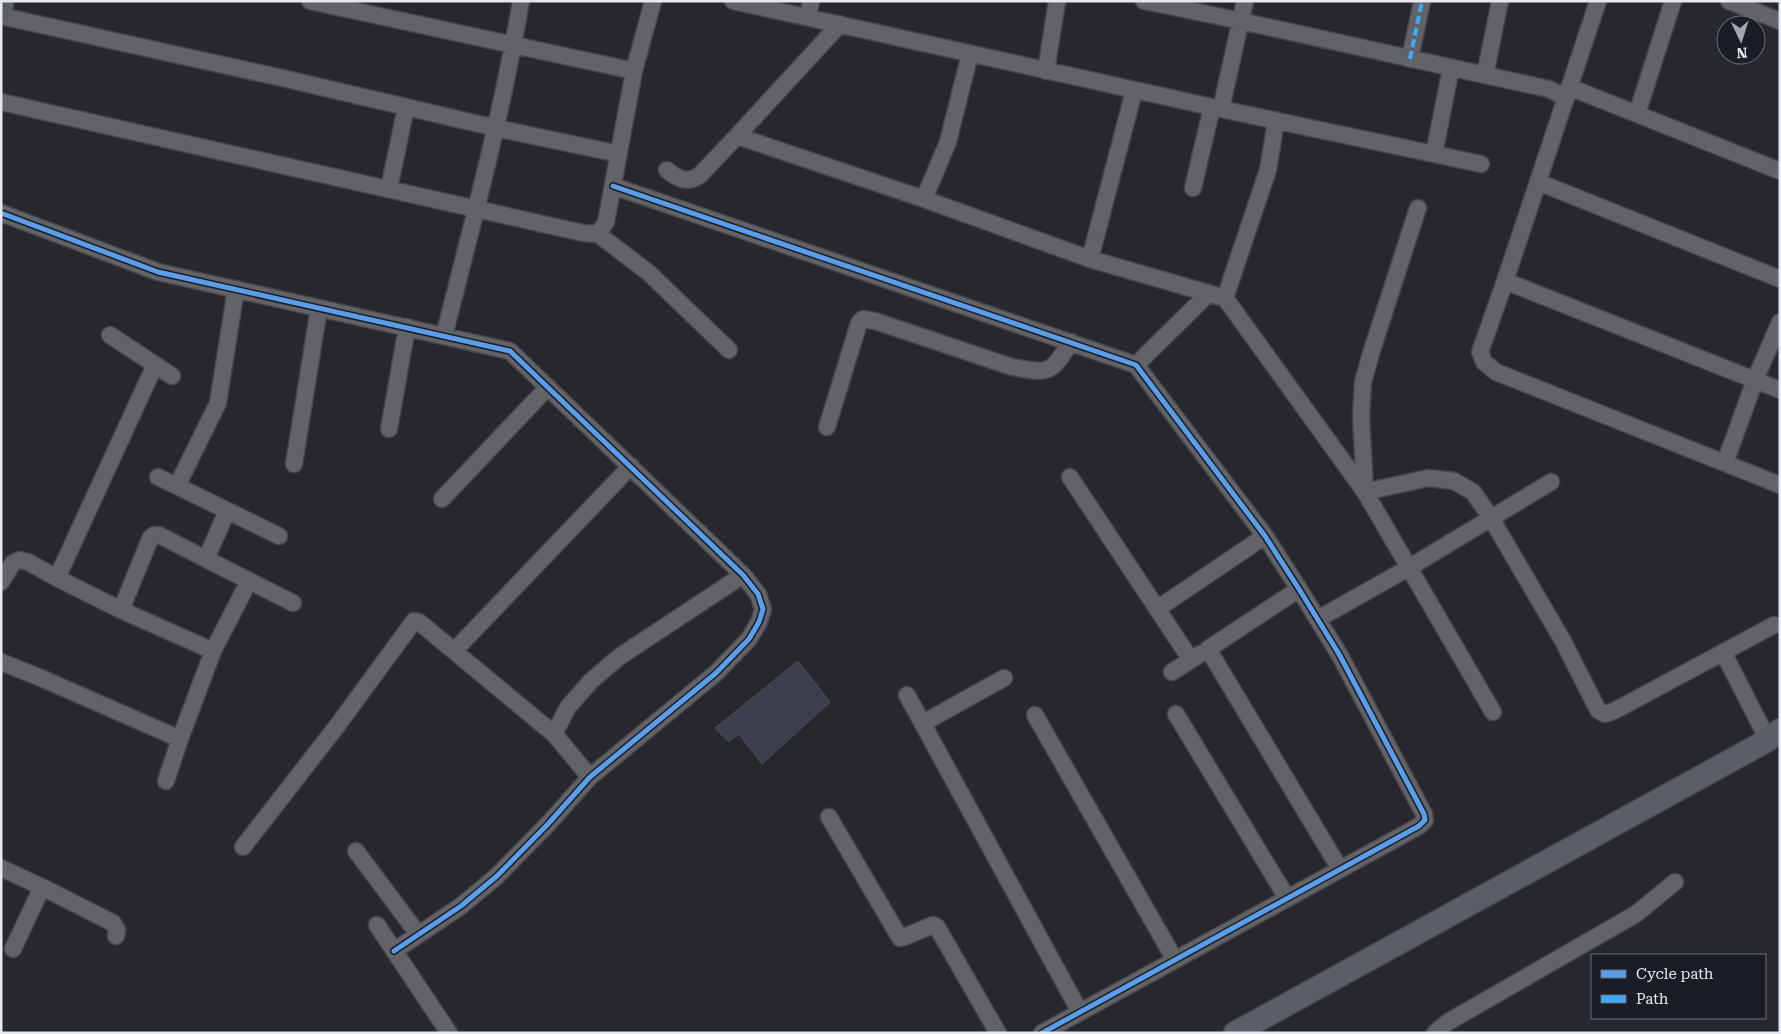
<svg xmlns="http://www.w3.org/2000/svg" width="1781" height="1034" font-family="'Roboto Serif',serif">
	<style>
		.building { fill: #3b3f4d; stroke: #4c4e53 }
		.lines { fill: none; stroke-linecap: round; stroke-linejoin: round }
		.street-casing { stroke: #434549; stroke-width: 19 }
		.secondary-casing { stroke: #434549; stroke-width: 25 }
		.street { stroke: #626367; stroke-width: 16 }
		.secondary { stroke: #5c5e65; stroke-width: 22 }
		.quiet { stroke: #3fa9f5; stroke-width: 4; stroke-dasharray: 8 4; stroke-linecap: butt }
		.cycleway-casing { stroke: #1a1d27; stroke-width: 8 }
		.cycleway { stroke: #5a9eea; stroke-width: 5 }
	</style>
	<rect width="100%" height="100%" fill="#26282e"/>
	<path class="building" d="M798 661 830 702 762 764 739 734 729 742 715 728Z"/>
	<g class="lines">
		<g class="street-casing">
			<path id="street" d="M310 1 634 71
				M733 1 1221 109 1245 1
				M1144 1C1280 28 1414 60 1549 89L1566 98
				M1598 1 1505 281 1780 390
				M1729 1 1780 21
				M1 16 278 77 496 128 619 154
				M808 17 811 1
				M840 24 737 136 924 199 1090 259 1225 298 1268 170 1276 121
				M1410 59 1422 1
				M1046 71 1057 1
				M1485 75 1500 1
				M1569 87 1780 171
				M1 102 583 233 598 234 606 222 634 71 653 1
				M1221 109 1481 164
				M1637 114 1673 1
				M1434 154 1451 68
				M667 170C678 179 688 184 700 175L737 136
				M1538 182 1780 279
				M613 186 1136 365 1265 536 1299 589 1339 654 1424 814 1425 820 1419 826 1042 1033
				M1193 188 1212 107
				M389 189 406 107
				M924 199 948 142 970 54
				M1418 208 1372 350 1363 382 1361 416 1365 492 1428 478 1454 481 1473 492 1491 518 1563 641 1598 710 1605 714 1614 711 1774 625
				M1 213 158 272 510 351 743 575 758 594 763 609 759 622 749 639 716 673 590 777 548 824 497 876 461 906 394 951
				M598 234 649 273 729 350
				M1090 259 1134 91
				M1505 281 1480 352 1484 362 1496 372 1780 485
				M1225 298 1365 492 1493 712
				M110 335 172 376
				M444 336C472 225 502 114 521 1
				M1136 365 1208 294
				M827 427 859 323 863 319 875 321 1012 367C1050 374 1050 374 1071 342
				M389 429 407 327
				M1725 463 1755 380 1780 322
				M294 464 319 308
				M158 477 177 486 218 403 236 289
				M1070 477 1191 660
				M177 486 279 536
				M442 499 548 387
				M227 511 206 559 293 603
				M57 578 155 365
				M1 582 13 563 20 560 28 562 57 578 121 610 213 651 249 581
				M1299 589 1208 649 1340 869
				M1157 609 1265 536
				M121 610 150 539 154 535H159L206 559
				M1318 619 1410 567 1551 482
				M454 651 631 466
				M1723 652 1768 740
				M1 662 41 678 180 739
				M1172 672 1200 654
				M907 695 1080 1012
				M1176 714 1287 898
				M1035 715 1175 960
				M923 723 1004 678
				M554 734 568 707 591 681 619 657 743 575
				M166 781 180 739 213 651
				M829 817 900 938 904 937 933 925 937 927 998 1033
				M243 847 337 726 414 621 419 622 554 734 590 777
				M356 851 418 934
				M1 868 42 887 113 923 117 930 116 936
				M377 925 449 1033
				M13 949 42 887
				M1435 1033 1448 1022 1636 914 1675 882"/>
		</g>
		<g class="secondary-casing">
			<path id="secondary" d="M1 11 2 1
				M1235 1033 1768 740 1780 730"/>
		</g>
		<use href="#street" class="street"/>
		<use href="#secondary" class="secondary"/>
		<path class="quiet" d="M1410 59 1422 1"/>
		<g class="cycleway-casing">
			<path id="cycleway" d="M613 186 1136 365 1265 536 1299 589 1339 654 1424 814 1425 820 1419 826 1042 1033
				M1 213 158 272 510 351 743 575 758 594 763 609 759 622 749 639 716 673 590 777 548 824 497 876 461 906 394 951"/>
		</g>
		<use href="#cycleway" class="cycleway"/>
	</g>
	<rect width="1781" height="1034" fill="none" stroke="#e6e8ef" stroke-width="5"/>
	<rect x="1591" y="954" width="175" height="65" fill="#1a1d27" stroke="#6c6e77"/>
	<rect x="1601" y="970" width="25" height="8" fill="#5a9eea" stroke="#6c6e77"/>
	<text x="1636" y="979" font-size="15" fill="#e6e8ef">Cycle path</text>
	<rect x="1601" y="995" width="25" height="8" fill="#3fa9f5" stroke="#6c6e77"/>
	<text x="1636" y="1004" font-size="15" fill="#e6e8ef">Path</text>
	<g transform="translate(1741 40) rotate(176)"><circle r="24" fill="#1a1d27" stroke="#6c6e77"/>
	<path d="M0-4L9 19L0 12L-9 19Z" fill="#a3a5ab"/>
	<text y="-8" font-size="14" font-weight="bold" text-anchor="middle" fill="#e6e8ef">N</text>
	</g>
</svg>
